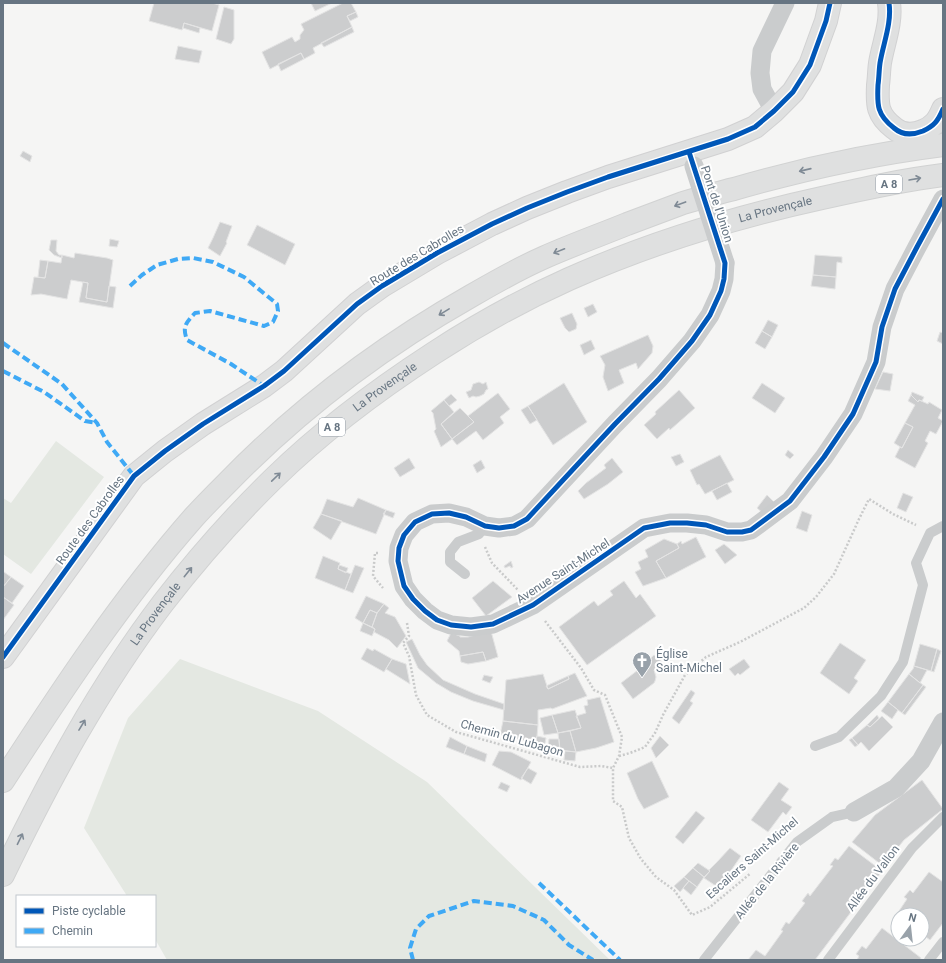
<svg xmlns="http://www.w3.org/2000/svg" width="946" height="963" font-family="Roboto,sans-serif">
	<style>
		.green { fill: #e4e8e2 }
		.building { fill: #cccdce; stroke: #e4e4e4 }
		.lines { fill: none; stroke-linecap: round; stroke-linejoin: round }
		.secondary-casing { stroke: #d1d1d2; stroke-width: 24 }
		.highway-casing { stroke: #d1d2d2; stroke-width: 24 }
		.path { stroke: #c9caca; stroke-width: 2.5; stroke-dasharray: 2 2; stroke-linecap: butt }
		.lane { stroke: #cacccd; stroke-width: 10 }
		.street { stroke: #cacccd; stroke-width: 19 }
		.secondary { stroke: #dfe0e0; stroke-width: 22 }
		.highway { stroke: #dfe0e0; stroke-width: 22 }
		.street-bridge { stroke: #cacccd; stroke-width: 19 }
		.quiet { stroke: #3fa9f5; stroke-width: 4; stroke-dasharray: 8 4; stroke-linecap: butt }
		.cycleway-casing { stroke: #fff; stroke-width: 8 }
		.cycleway { stroke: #0057b8; stroke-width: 5 }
		.oneway { stroke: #7f8a95 }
		.labels { text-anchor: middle; stroke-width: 4; stroke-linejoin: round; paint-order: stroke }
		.shield { fill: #fff; stroke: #959ea8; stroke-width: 1 }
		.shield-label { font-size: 11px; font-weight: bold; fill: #677582 }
		.street-label { font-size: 12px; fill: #677582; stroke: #fff }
		.poi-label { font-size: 12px; fill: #677582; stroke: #fff; text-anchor: start }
	</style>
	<rect width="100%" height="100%" fill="#f5f5f4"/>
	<path class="green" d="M56 441 104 477 31 574 3 554V498L11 503Z
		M180 659 318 711 427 782 610 960H167L155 939V896H127L84 828 128 718Z"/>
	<path class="building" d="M154 3H212L219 5 212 31 184 23 182 30 149 21Z
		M311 3H332L315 11Z
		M343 3H351L356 12 347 16 352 27 313 48 315 53 304 59 301 53 270 69 262 52 292 37 295 42 300 39V35L304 30 301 24Z
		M224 7 234 10V39L231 44 216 39Z
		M356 12 358 17 350 21 347 16Z
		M184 23 200 28 199 33 183 28Z
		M352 27 354 32 324 47 321 43Z
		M178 46 202 51 199 63 175 59Z
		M301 53 304 59 281 71 278 64Z
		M23 151 32 156 30 162 20 156Z
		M220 222 232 226 226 242 227 243 220 256 208 248 213 238Z
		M257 225 295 244 285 265 247 245Z
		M110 239 119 241 117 247 109 246Z
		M51 240H57L56 251 59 255H62V258L54 255 49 250Z
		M75 253 107 258 113 260 107 302 86 298 88 283 71 280 67 299 41 294 31 295 34 277 45 278 48 261 61 263 62 255 74 258Z
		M815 255 842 257V263L837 262 836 277 813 275Z
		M40 260 48 261 45 278 38 277Z
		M813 275 836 277 835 289 811 286Z
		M83 282 88 283 86 298 107 302 109 286 116 287 113 308 79 302Z
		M593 304 597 312 588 317 584 308Z
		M572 313 577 324 576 329 569 332 565 328 560 318Z
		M768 320 778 325 772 337 762 331Z
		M762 331 772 337 765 349 755 343Z
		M940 332 943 333V344L937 341Z
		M648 335 653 346 652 353 638 369 636 363 619 370 624 383 608 391 603 377 605 365 600 356Z
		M591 340 595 349 584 355 580 345Z
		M883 372 893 374 890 391 875 389Z
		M479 382 483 384 486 382 488 389 486 390 484 394 480 396 476 397 473 396 469 398 466 392 471 390 473 384Z
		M564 383 587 422 553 445 528 406Z
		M762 383 785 398 775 413 752 398Z
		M679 390 695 408 670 430 669 428 657 439 644 425 656 414 655 412Z
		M912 392 924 397 922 401 919 400 918 402 911 395Z
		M498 393 510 409 500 417 504 423 483 440 476 431 457 445 452 439 474 422 468 416Z
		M451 394 457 400 449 406 444 400Z
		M911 395 918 402 919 400 928 404 929 402 942 410 938 418 943 421 936 434 930 431 925 441 928 443 915 468 895 457 900 447 902 448 913 427 905 423 915 405 908 401Z
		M444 400 454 412 441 424 452 439 441 447 434 431 436 429 433 413 431 411Z
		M528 406 537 420 530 424 521 410Z
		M460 408 474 422 452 439 441 424Z
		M905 423 913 427 902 448 894 443Z
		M788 450 794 455 790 459 785 455Z
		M680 454 684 462 676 466 671 457Z
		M720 455 734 480 705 494 699 484 697 485 690 470Z
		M409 458 415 468 400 477 394 468Z
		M612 458 623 472 608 484 584 499 578 491 586 483 606 468 604 465Z
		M481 460 485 468 477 473 473 465Z
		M727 483 732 492 717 500 712 491Z
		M903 493 913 497 906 512 897 508Z
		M767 495 776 504 764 514 757 508Z
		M358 498 386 510 376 534 321 514 327 499 353 507Z
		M386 510 395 513 393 518 383 514Z
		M802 511 812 515 807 532 796 528Z
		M321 514 342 521 331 540 313 528Z
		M696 537 706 557 666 578 656 561 679 548 677 544 681 541 682 544Z
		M664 539 677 544 679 548 656 561 666 578 643 586 635 572 641 569 638 562 648 557 645 550Z
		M724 544 737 555 725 564 715 550Z
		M323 556 340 563 338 569 351 574 345 590 315 578Z
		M511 561 513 567 511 568 510 566 505 568 504 566Z
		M339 565 348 568 346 573 338 569Z
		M355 565 364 568 353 593 345 590Z
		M4 572 11 577 3 587V574Z
		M11 577 24 586 12 603 3 597V587Z
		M493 581 512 597 486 616 472 598Z
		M624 581 636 598 640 594 656 616 587 665 559 627 594 601 598 606 613 595 610 591Z
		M366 596 384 604 377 613 370 610 363 623 355 618Z
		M3 597 14 605 3 620Z
		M384 604 389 608 385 613 395 617 406 636 397 648 389 640 374 632 375 629 372 627 377 613Z
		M370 610 377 613 372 627 363 623Z
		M363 623 375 629 372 636 360 631Z
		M491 631 498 657 486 661 483 652 460 656 459 651 447 641 451 633 460 636V637H468Z
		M412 639 420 655 427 665 443 680 475 694 504 704V710L473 701 451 692 436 683 418 668 406 642Z
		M840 643 866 660 854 678 858 681 849 694 820 673Z
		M920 644 937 649 931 671 914 666Z
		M367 648 373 651 374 649 392 659 384 672 361 659Z
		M937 649 941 651 934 672 931 671Z
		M483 652 486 661 468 664 461 662 460 656Z
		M654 655 662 662 654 670 656 677 655 681 654 683 633 699 621 683 638 670Z
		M392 659 406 664 410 684 386 669Z
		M744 659 750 667 740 675 738 673 735 676 729 669Z
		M914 666 927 670 920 683 909 674 913 669Z
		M575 673 587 696 552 709 551 708 538 710V725L503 721 506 680 543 674 548 689 569 679 568 676Z
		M909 674 923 685 902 713 888 702Z
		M484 675 493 677 490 683 482 680Z
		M568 676 569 679 548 689 546 686Z
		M923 685 926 687 905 715 902 713Z
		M691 690 695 693 690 701 693 703 679 724 672 718Z
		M600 697 614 742 596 748 576 752 570 731 581 728 576 716 586 713 584 706 588 705 587 700Z
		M888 702 898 710 892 719 881 711Z
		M575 710 581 728 558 733 552 715Z
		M552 715 558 733 544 735 540 718Z
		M877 715 879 718 870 727 867 725Z
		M882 716 893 727 869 751 861 742 858 745 852 738 867 725 870 727Z
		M503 721 538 725 537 736 535 743 500 735Z
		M570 731 576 752 560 750 558 733Z
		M537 736 546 738 544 748H534Z
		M660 736 669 745 656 758 651 748Z
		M450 737 467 746 464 754 446 747Z
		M852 738 858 745 855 747 849 740Z
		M549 739H559L560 750 548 748Z
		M467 746 487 754 485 762 464 754Z
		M499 751 511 752 531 762 521 780 492 765Z
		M565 751 576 752 575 761 564 760Z
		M652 761 669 797 644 809 638 799 627 773Z
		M528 768 537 773 531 784 521 778Z
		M922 780 943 809 904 840 883 866 852 842 875 815Z
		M501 782 510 786 507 792 498 788Z
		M779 782 789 789 781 800 792 807 786 815 783 812 768 832 751 820Z
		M696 811 705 818 683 844 675 837Z
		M849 846 882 871 872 885 870 884 865 891 866 892 815 960H748L756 950 765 956 783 931 781 930 786 922 789 924 805 903 802 901 808 893 810 896 833 866 830 865 835 858 838 860Z
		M730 848 741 856 723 882 721 881 716 886 704 878 710 871 709 870 717 862Z
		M698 863 710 871 704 877 693 868Z
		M693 868 704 877 697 887 684 877Z
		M929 872 943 882V923L930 940 922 934V915H898L897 914 907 899 904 897 910 890 913 893Z
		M684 877 689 881 680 892 674 886Z
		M689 881 697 887 691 895 683 888Z
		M882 928 921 958 920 960H857L859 956 856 954 862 946 866 949Z"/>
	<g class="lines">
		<g class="secondary-casing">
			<path id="secondary" d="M889 3C892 23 883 44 880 63 879 70 879 78 878 85 877 105 877 115 894 128 902 135 913 135 923 131 934 126 938 121 943 109
				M3 657 134 476 165 451 203 424 264 386 284 371 357 304 382 286 437 253 492 224 527 208 567 192 608 177 728 139 755 127 774 111 793 92 810 65 826 21 830 3"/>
		</g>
		<g class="highway-casing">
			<g id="highway">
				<path d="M3 781C62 690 122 599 194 517 205 505 216 494 227 483 299 409 381 347 471 296 495 282 520 268 545 257 572 245 600 235 627 224 646 217 664 210 683 203 700 198 717 193 734 189 803 169 872 154 943 145"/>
				<path id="s1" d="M3 875C49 780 99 687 163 603 197 559 234 517 273 479 322 431 377 390 434 353 477 325 522 300 569 279 650 243 735 217 822 198 862 189 902 180 943 175"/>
			</g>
		</g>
		<path class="path" d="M485 547 492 563 518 590
			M378 553H375L373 576 383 588
			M545 621 581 668 594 690 605 695 622 737 619 756 613 768V801L622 807 629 838 641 859 656 877 674 890 692 915 710 907 751 873
			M407 623 409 636 403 643 409 656 416 695 427 715 456 732 580 767 601 766 613 768
			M619 756 630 753 645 747 655 733 663 715 685 675 706 657 740 642 804 608 816 597 834 574 859 519 869 499 893 514 916 525"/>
		<path class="lane" d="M465 574 450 562V552L458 542 479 534 485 526
			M815 746 839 737 881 696 903 662 923 585 916 563 930 533 943 526
			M704 960 797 842 832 817 854 812
			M828 960 912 848 943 817
			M929 960 943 942"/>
		<path class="street" d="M774 111 762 89 760 73 762 51 785 3
			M725 263 724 279 721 291 710 315 692 341 659 379 615 424 527 519 514 526 499 528 485 526 466 517 449 513 432 514 415 522 404 535 399 548 398 561 404 586 413 599 425 611 437 620 451 625 471 627 493 624 533 605 644 528 670 523H687L706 525 727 532H742L751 530 790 501 824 457 853 414 876 362 882 327 895 289 917 247 943 199
			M854 812 896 788 921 761 943 722"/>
		<use href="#secondary" class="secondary"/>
		<use href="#highway" class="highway"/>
		<path class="street-bridge" d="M694 166 725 263"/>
		<path class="quiet" d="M130 286 142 275 157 265 178 259 193 258 213 262 244 277 277 304 278 311 273 322 264 326 210 311 195 313C186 323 182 326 187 340L231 364 264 386
			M3 343 62 384 97 423 107 442 134 476
			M3 371 44 392 85 421 97 423
			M539 883 620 960
			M413 960 410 948 416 929 429 916 474 901 513 906 544 920 569 945 593 960"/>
		<g class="cycleway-casing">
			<path id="cycleway" d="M889 3C892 23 883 44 880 63 879 70 879 78 878 85 877 105 877 115 894 128 902 135 913 135 923 131 934 126 938 121 943 109
				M689 152 725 263 724 279 721 291 710 315 692 341 659 379 615 424 527 519 514 526 499 528 485 526 466 517 449 513 432 514 415 522 404 535 399 548 398 561 404 586 413 599 425 611 437 620 451 625 471 627 493 624 533 605 644 528 670 523H687L706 525 727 532H742L751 530 790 501 824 457 853 414 876 362 882 327 895 289 917 247 943 199
				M3 657 134 476 165 451 203 424 264 386 284 371 357 304 382 286 437 253 492 224 527 208 567 192 608 177 728 139 755 127 774 111 793 92 810 65 826 21 830 3"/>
		</g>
		<use href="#cycleway" class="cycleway"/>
	</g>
	<defs><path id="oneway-shaft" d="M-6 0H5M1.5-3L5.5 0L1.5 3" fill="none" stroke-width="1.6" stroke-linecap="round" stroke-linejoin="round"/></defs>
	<g class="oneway">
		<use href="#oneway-shaft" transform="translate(805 170) rotate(167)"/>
		<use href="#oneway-shaft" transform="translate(915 179) rotate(-10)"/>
		<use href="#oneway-shaft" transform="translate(680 204) rotate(160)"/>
		<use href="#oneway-shaft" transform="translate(559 251) rotate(158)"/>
		<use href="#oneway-shaft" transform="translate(444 312) rotate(149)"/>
		<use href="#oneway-shaft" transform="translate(276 477) rotate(-44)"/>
		<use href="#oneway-shaft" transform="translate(188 572) rotate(-51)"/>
		<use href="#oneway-shaft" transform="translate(82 725) rotate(-59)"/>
		<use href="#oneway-shaft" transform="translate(20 839) rotate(-64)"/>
	</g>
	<defs>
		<g id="church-pin" transform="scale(1)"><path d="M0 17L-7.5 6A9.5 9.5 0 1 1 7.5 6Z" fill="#99a2aa" stroke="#fff"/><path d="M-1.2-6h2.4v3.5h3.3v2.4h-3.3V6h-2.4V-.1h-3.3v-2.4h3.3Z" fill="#fff"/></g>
	</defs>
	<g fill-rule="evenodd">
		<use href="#church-pin" x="642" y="661"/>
	</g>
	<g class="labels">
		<g class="shield">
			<rect x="876" y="175" width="26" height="18" rx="3"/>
			<rect x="319" y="418" width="26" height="18" rx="3"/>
		</g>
		<g class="shield-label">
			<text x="889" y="188">A 8</text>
			<text x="332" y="431">A 8</text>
		</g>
		<g class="street-label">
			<text transform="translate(717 204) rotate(72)" y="4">Pont de l'Union</text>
			<text dy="4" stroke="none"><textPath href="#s1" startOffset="1059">La Provençale</textPath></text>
			<text transform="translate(417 255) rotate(-31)" y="4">Route des Cabrolles</text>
			<text dy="4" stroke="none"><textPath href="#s1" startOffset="627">La Provençale</textPath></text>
			<text transform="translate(90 520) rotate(-54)" y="4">Route des Cabrolles</text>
			<text transform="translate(563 571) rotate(-33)" y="4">Avenue Saint-Michel</text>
			<text dy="4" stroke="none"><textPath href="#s1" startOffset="303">La Provençale</textPath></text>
			<text transform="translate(512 738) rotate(16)" y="4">Chemin du Lubagon</text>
			<text transform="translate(752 858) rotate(-41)" y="4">Escaliers Saint-Michel</text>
			<text transform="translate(873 878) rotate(-53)" y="4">Allée du Vallon</text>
			<text transform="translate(767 881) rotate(-51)" y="4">Allée de la Rivière</text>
		</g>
		<g class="poi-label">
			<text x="656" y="658">Église<tspan x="656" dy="14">Saint-Michel</tspan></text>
		</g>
	</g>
	<rect width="946" height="963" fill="none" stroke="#677582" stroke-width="8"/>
	<rect x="16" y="895" width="140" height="52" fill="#ffffff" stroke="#c2c8cd"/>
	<rect x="24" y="908" width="20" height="6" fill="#0057b8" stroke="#c2c8cd"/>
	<text x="52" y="915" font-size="12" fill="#677582">Piste cyclable</text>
	<rect x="24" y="928" width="20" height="6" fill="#3fa9f5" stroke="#c2c8cd"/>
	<text x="52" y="935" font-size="12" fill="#677582">Chemin</text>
	<g transform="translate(910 927) rotate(15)"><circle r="19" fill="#ffffff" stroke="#c2c8cd"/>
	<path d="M0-3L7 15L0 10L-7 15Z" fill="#99a2aa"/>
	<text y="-6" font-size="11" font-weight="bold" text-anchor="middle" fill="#677582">N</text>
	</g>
</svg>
